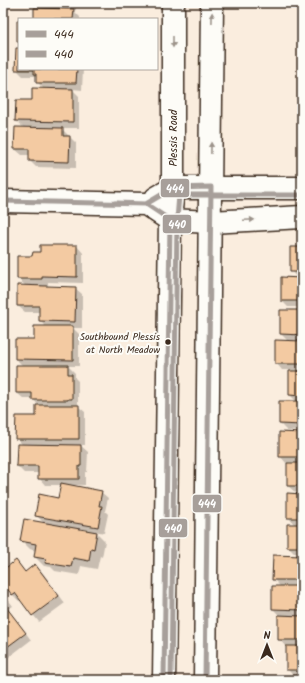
<svg xmlns="http://www.w3.org/2000/svg" width="305" height="683" font-family="Kalam,sans-serif">
	<style>
		.shadow { fill: #0003 }
		.building { fill: #f3caa2; stroke: #3b2a1e }
		.lines { fill: none; stroke-linecap: round; stroke-linejoin: round }
		.tertiary-casing { stroke: #3b2a1e; stroke-width: 25 }
		.secondary-casing { stroke: #3b2a1e; stroke-width: 25 }
		.tertiary { stroke: #fdfcf7; stroke-width: 22 }
		.secondary { stroke: #fdfcf7; stroke-width: 22 }
		.bus-1-casing { stroke: #fdfcf7; stroke-width: 8 }
		.bus-2-casing { stroke: #fdfcf7; stroke-width: 8 }
		.bus-1 { stroke: #a79f9a; stroke-width: 5 }
		.bus-2 { stroke: #a79f9a; stroke-width: 5 }
		.oneway { fill: #9c938a }
		.bus-dot { fill: #3b2a1e; stroke: #fdfcf7; stroke-width: 1.5 }
		.labels { text-anchor: middle; stroke-width: 4; stroke-linejoin: round; paint-order: stroke }
		.bus-label { font-size: 10px; fill: #3b2a1e; stroke: #fdfcf7; text-anchor: end }
		.street-label { font-size: 11px; fill: #3b2a1e; stroke: #fdfcf7 }
		.line-badge { stroke: #fdfcf7; stroke-width: 1.5 }
		.badge-label { font-size: 11px; text-anchor: middle; font-weight: bold; fill: #fff }
	</style>
	<rect width="100%" height="100%" fill="#faedde"/>
	<filter id="ink" filterUnits="userSpaceOnUse"><feTurbulence type="fractalNoise" baseFrequency=".025" numOctaves="2"/><feDisplacementMap in="SourceGraphic" scale="8" xChannelSelector="R" yChannelSelector="G"/><feConvolveMatrix kernelMatrix="1 2 1 2 8 2 1 2 1" color-interpolation-filters="sRGB"/></filter>
	<g filter="url(#ink)">
		<path class="shadow" d="M37 3H76V10H73L80 17V19H35L43 10Z
			M19 49V69H83L82 90 72 89 79 96V128H61L76 143V168L36 167 30 161V155H22L15 149 24 128 16 121 44 89 37 82V76H23L16 69Z
			M77 246 83 253V283L48 282V287L75 288 82 294V328H73L79 334V366H68L75 373V378L78 381V406L85 412V445H80L88 452 87 472H85V485H71L101 492 108 498 105 511 108 514 104 533 95 531 105 541 102 557 100 556 97 569 81 566 79 575 55 571 51 567 44 566 35 557 36 551 30 549 22 541 44 523 36 515 59 499 62 485H45L39 478V473H24L17 466V445H23L16 438 37 417 39 406 33 399H24L17 393 23 366 16 359V340H35L46 327 40 321V312H25L18 306 26 286 18 279 33 257 41 253Z
			M302 248V307H288L282 301 298 279 291 271Z
			M302 311V431H287L280 424 297 402 290 395V370H282L276 363 288 341 281 334Z
			M302 434V492H295L288 486V463H286L280 456Z
			M302 495V553H294L288 547 295 525 288 517Z
			M302 557V676H294L287 669V646H285L279 639 280 616 273 609 281 587 273 579Z
			M16 561 26 573 35 566 42 572 65 603 39 622 21 600 19 601 13 595 3 581V571Z
			M3 593 13 606 8 609 31 640 5 660 3 658Z"/>
		<path class="building" d="M36 3H70V4H36Z
			M34 8 74 9 73 19H34Z
			M17 21H19V42H17Z
			M16 48H19V69H77L76 83H36V74H34V70H15Z
			M32 88 73 89V122L15 121 16 100H32Z
			M301 92H302V116H300Z
			M15 127 63 128V136H70L69 162 29 161V149H14Z
			M40 245H77V277L42 276V279H17V256H32L33 252H40Z
			M290 247H302V272H290Z
			M281 277 302 278V301H281Z
			M17 285 76 287 75 322 39 321V306H17Z
			M280 310H302V335L280 334Z
			M34 326H73V360L15 359V339H34Z
			M275 340 302 341V364H275Z
			M16 365H68V374H72V399H68V400H32V393H16Z
			M289 371H302V396L289 395Z
			M279 401H302V425L279 424Z
			M36 405H79V439H15L16 416H36Z
			M279 432 302 433V457H279Z
			M17 444 81 445V466H79V479H38V466H16Z
			M287 463H302V486H287Z
			M61 483 102 491 99 506H102L98 527 35 516 39 494 58 498Z
			M287 493 302 494V518H287Z
			M24 519 97 532 94 549 91 548 89 561 73 558 71 567 45 563 46 559 34 557 36 544 20 541Z
			M287 524H302V547H287Z
			M273 555 302 556V580H272Z
			M16 560 25 572 35 564 59 596 32 616 15 593 12 595 3 583V570Z
			M272 586H302V610L272 609Z
			M3 593 7 599 3 602Z
			M3 603 26 633 3 650Z
			M278 615 302 616V640H278Z
			M286 646H302V670H286Z
			M285 678H302V680H285Z"/>
		<g class="lines">
			<g class="tertiary-casing">
				<path id="tertiary" d="M156 198 173 188H302
					M3 201 146 204 170 220 211 222 302 217"/>
			</g>
			<g class="secondary-casing">
				<path id="secondary" d="M164 680 170 220 173 188V3
					M205 680 212 3"/>
			</g>
			<use href="#tertiary" class="tertiary"/>
			<use href="#secondary" class="secondary"/>
			<g class="bus-1-casing">
				<path id="bus-1" d="M3 201 146 204 173 188 211 187 205 680
					M115 203 146 204 170 220 164 680"/>
			</g>
			<g class="bus-2-casing">
				<path id="bus-2" d="M171 680 177 220 179 195H302"/>
			</g>
			<use href="#bus-1" class="bus-1"/>
			<use href="#bus-2" class="bus-2"/>
		</g>
		<defs><path id="oneway-solid" d="M-6-.8H1V-3.2L6.5 0L1 3.2V.8H-6Z"/></defs>
		<g class="oneway">
			<use href="#oneway-solid" transform="translate(212 18) rotate(-89)"/>
			<use href="#oneway-solid" transform="translate(173 42) rotate(90)"/>
			<use href="#oneway-solid" transform="translate(211 148) rotate(-89)"/>
			<use href="#oneway-solid" transform="translate(249 220) rotate(-3)"/>
		</g>
	</g>
	<circle class="bus-dot" cx="168" cy="342" r="3.5"/>
	<g class="labels">
		<g class="bus-label">
			<text x="160" y="340">Southbound Plessis<tspan x="160" dy="13">at North Meadow</tspan></text>
		</g>
		<g class="street-label">
			<text transform="translate(173 138) rotate(-90)" y="4">Plessis Road</text>
		</g>
	</g>
	<g class="line-badge">
		<rect x="160" y="178" width="30" height="20" rx="4" fill="#a79f9a"/>
		<rect x="162" y="214" width="30" height="20" rx="4" fill="#a79f9a"/>
		<rect x="192" y="494" width="30" height="19" rx="4" fill="#a79f9a"/>
		<rect x="158" y="518" width="30" height="20" rx="4" fill="#a79f9a"/>
	</g>
	<g class="badge-label">
		<text x="175" y="192">444</text>
		<text x="177" y="228">440</text>
		<text x="207" y="507">444</text>
		<text x="173" y="532">440</text>
	</g>
	<rect width="305" height="683" fill="none" stroke="#fdfcf7" stroke-width="16"/>
	<rect x="8" y="8" width="289" height="667" fill="none" stroke="#3b2a1e" stroke-width="1.5" filter="url(#ink)"/>
	<rect x="18" y="18" width="140" height="52" fill="#fdfcf7" stroke="#afa8a0"/>
	<rect x="26" y="31" width="20" height="6" fill="#a79f9a" stroke="#afa8a0"/>
	<text x="54" y="38" font-size="12" fill="#3b2a1e">444</text>
	<rect x="26" y="51" width="20" height="6" fill="#a79f9a" stroke="#afa8a0"/>
	<text x="54" y="58" font-size="12" fill="#3b2a1e">440</text>
	<g transform="translate(267 645)" stroke="#fdfcf7" stroke-width="3" paint-order="stroke">
	<path d="M0-3L7 15L0 10L-7 15Z" fill="#3b2a1e"/>
	<text y="-6" font-size="11" font-weight="bold" text-anchor="middle" fill="#3b2a1e">N</text>
	</g>
</svg>
